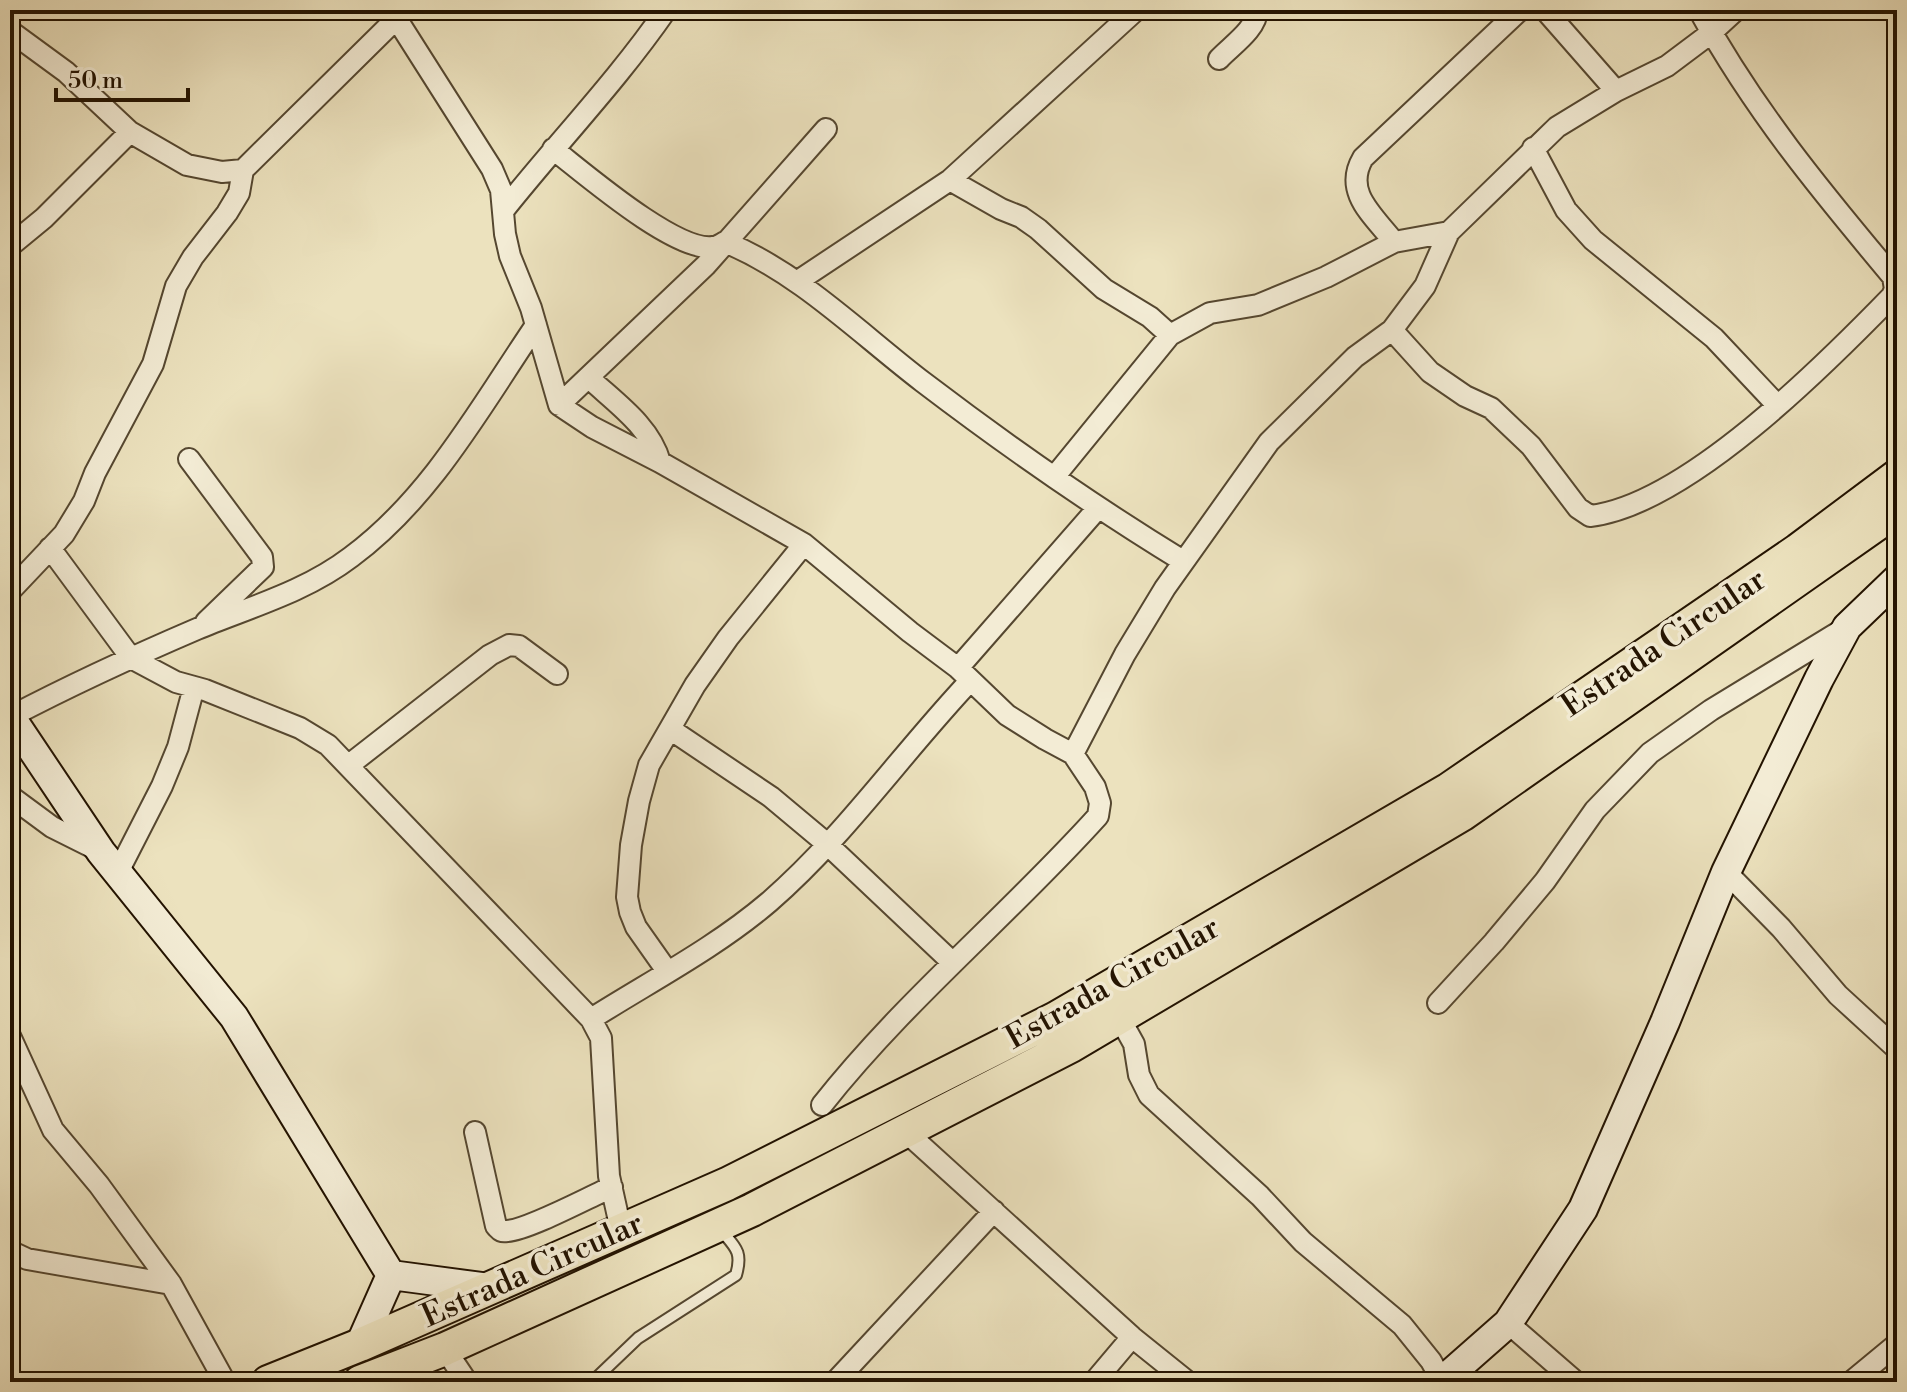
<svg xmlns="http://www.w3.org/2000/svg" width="1907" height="1392" font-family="'Libre Bodoni',serif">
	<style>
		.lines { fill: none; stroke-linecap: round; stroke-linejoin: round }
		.lane-casing { stroke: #554730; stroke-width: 14 }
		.street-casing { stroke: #554730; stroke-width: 24 }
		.secondary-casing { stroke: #231301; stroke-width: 32 }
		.primary-casing { stroke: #231301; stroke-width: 36 }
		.lane { stroke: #f3ecd5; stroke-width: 10 }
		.street { stroke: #f3ecd5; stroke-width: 20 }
		.secondary { stroke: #f3ecd5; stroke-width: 28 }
		.primary { stroke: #ece2be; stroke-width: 32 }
		.labels { text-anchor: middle; stroke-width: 7; stroke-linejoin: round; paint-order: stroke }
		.street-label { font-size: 32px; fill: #231301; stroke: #f3ecd5 }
	</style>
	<rect width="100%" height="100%" fill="#ece2be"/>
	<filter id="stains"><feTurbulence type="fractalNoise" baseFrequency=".0025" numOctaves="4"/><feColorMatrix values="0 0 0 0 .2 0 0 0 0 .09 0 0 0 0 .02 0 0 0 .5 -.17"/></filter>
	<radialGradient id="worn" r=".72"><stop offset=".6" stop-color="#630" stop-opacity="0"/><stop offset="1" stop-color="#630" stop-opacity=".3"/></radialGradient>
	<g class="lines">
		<g class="lane-casing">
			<path id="lane" d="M592 1382 638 1338 736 1275C743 1251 735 1247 720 1229"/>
		</g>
		<g class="street-casing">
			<path id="street" d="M391 10 492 169 501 190 505 234 510 256 531 308 559 405 592 427 660 462 804 544 910 632 958 668 1007 715 1045 739 1073 754 1095 787 1100 803 1098 816C1009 915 905 1000 822 1105
				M1545 10 1616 91
				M10 31 66 72 130 132 187 165 222 172 243 170
				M1219 59C1231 46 1257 29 1257 10
				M1533 148 1566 210 1593 240 1714 338 1777 405
				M553 149C584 173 675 252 713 247 717 247 721 244 725 242 800 273 859 333 923 382 1007 446 1093 506 1183 561
				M950 180 1001 209 1021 217 1038 229 1104 289 1150 317 1170 335
				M503 211C557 143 617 81 666 10
				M1394 242C1373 215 1343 192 1363 158L1520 10
				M10 246 44 218 130 132
				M798 281 950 180 1136 10
				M1392 330 1430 372 1465 396 1491 408 1531 446 1578 508 1590 516C1686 505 1825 365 1892 296L1895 289 1893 277C1820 190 1754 110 1699 10
				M589 378C616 403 650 426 660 462
				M559 405 706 265 826 129
				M189 459 262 557 263 567 206 622
				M1055 476 1170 335 1210 313 1258 305 1326 277 1394 242 1449 232
				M50 548 131 658 176 682 205 690 300 728 328 745 591 1019 601 1038 609 1176 621 1230
				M10 591 64 534 84 501 95 473 153 364 176 286 193 257 227 213 239 193 243 170 396 19
				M958 668 1098 508
				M10 717C71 685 134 656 197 629 250 607 305 592 351 557 431 498 481 406 536 325
				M670 729 771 797 826 843 953 963
				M1073 754 1125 654 1165 588 1269 442 1355 357 1392 330 1425 286 1449 232 1557 127 1616 91 1667 66 1711 33 1736 10
				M349 765 490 655 509 645 519 646 557 674
				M10 796 52 827 98 850
				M118 872 162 786 178 747 194 687
				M1726 872 1781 928 1838 995 1897 1049
				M667 971 636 927 630 912 627 897 631 845 639 801 649 765 695 685 728 638 804 544
				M1438 1003 1494 942 1545 881 1595 810 1650 753 1711 710 1847 627
				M1119 1017 1134 1044 1139 1075 1149 1095 1260 1196 1303 1242 1402 1325 1431 1361 1442 1381
				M591 1019C651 981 715 948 769 902 844 837 902 753 970 681
				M10 1036 53 1130 99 1185 171 1284 225 1382
				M475 1132 496 1226C500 1230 500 1232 507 1231 528 1230 589 1197 612 1187
				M906 1132 1132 1337 1188 1382
				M10 1251 27 1259 171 1284
				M1508 1323 1576 1382
				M445 1349 467 1382
				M835 1382 994 1211
				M1094 1382 1132 1337
				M1851 1382 1897 1344"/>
		</g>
		<g class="secondary-casing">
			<path id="secondary" d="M10 716 101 852 234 1017 391 1275
				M391 1275 489 1288
				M360 1345 391 1275
				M1441 1382 1508 1323 1583 1209 1665 1022 1726 872 1819 679 1847 627 1897 579"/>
		</g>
		<g class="primary-casing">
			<path id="primary" d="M268 1382 360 1345 727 1184 1056 1018 1449 789 1798 550 1897 476
				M360 1382 445 1349 752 1210 1071 1046 1463 814 1897 510"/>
		</g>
		<use href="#lane" class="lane"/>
		<use href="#street" class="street"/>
		<use href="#secondary" class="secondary"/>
		<use href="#primary" class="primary"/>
	</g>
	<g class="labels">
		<g class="street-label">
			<text transform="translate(1663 642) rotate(-34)" y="11">Estrada Circular</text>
			<text transform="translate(1112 982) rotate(-29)" y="11">Estrada Circular</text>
			<text transform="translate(532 1269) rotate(-24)" y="11">Estrada Circular</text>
		</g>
	</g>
	<rect width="1907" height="1392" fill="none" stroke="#ece2be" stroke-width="40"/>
	<rect x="12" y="12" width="1883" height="1368" fill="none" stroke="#231301" stroke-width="4"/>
	<rect x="20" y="20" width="1867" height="1352" fill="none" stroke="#231301" stroke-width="2"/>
	<path d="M56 88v12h132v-12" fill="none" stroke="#231301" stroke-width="4"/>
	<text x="68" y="88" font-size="24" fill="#231301" stroke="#f3ecd5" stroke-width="6" paint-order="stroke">50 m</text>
	<rect width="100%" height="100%" filter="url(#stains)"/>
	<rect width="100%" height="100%" fill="url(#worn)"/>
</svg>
